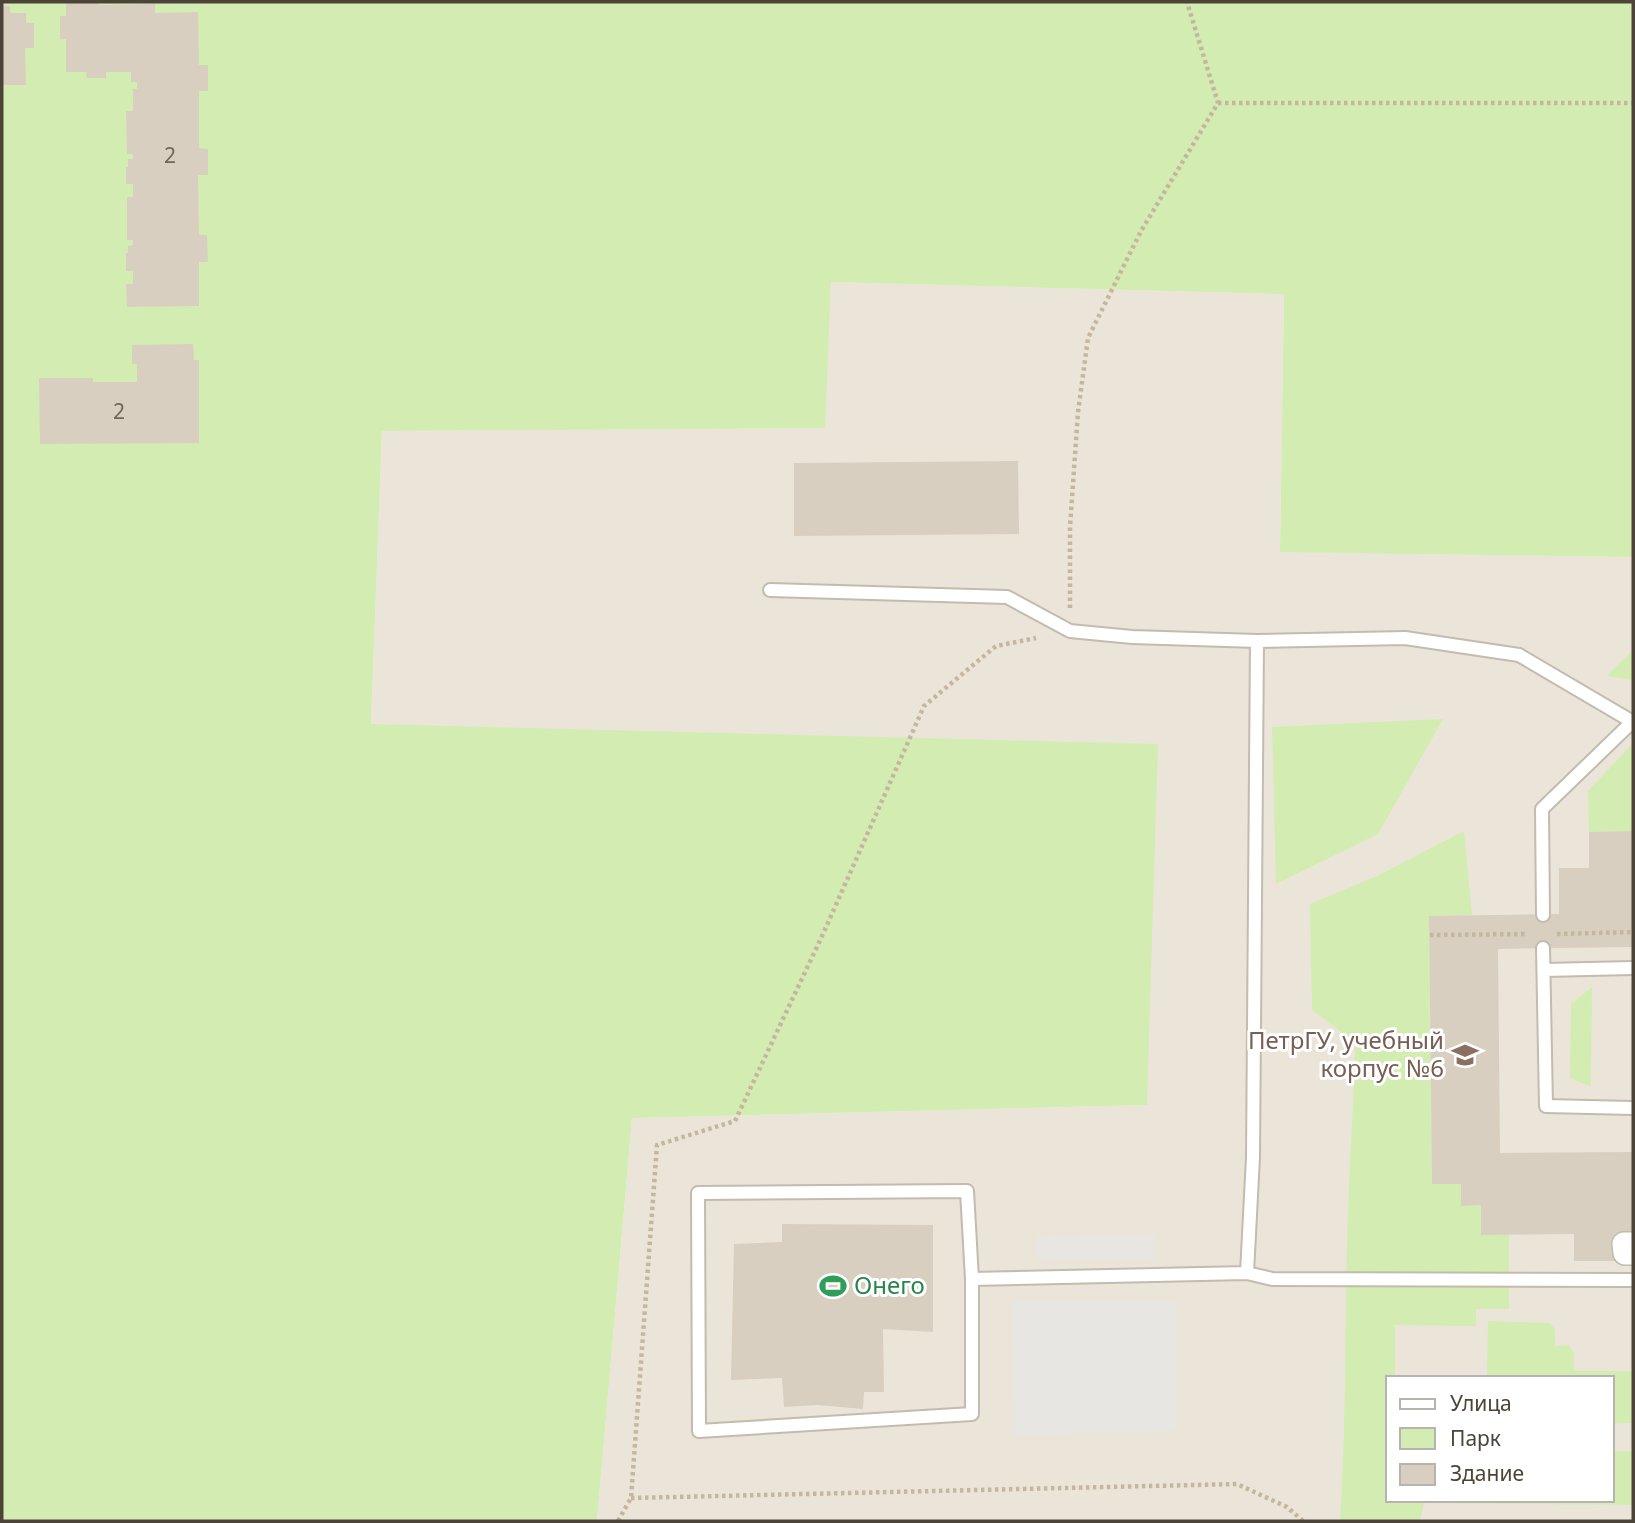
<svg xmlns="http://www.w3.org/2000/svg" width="1635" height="1523" font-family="'Noto Sans',sans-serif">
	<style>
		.residential { fill: #ebe5d9; fill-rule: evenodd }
		.green { fill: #d3ecb2 }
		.parking { fill: #e8e6e3 }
		.building { fill: #d9cfc0 }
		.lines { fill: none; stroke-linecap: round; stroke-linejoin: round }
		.lane-casing { stroke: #c3bbad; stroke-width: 16 }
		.street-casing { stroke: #c3bbad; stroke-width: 26 }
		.path { stroke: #c5b79d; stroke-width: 4.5; stroke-dasharray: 3.5 3.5; stroke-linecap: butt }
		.lane { stroke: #fff; stroke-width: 12 }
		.street { stroke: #fff; stroke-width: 23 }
		.labels { text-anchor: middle; stroke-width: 6; stroke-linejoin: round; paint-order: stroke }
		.number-label { font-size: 21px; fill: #6f675a }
		.education-label { font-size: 24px; fill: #785e54; stroke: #fff; text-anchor: end }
		.leisure-label { font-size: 24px; fill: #27864d; stroke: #fff; text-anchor: start }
	</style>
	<rect width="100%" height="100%" fill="#f6f3eb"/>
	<path class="residential" d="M831 282 1284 294 1280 551 1633 557V1521H597L632 1118 1147 1105 371 724 382 431 824 428ZM1388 1378H1612V1500H1388Z"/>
	<path class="green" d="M2 2H1633V557L1280 552 1284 294 831 282 825 428 382 431 371 724 1158 744 1147 1105 632 1118 597 1521H2Z
		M1633 650V680L1607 676Z
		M1443 719 1378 834 1276 884 1272 727Z
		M1633 743V831L1589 832 1588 791Z
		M1464 831 1472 915 1429 916 1432 1183 1461 1184V1205H1481V1235H1509V1309H1476V1326L1395 1325V1378H1388V1500H1612V1451H1633V1505L1424 1503 1420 1521H1340C1347 1418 1344 1315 1348 1212 1350 1156 1354 1099 1355 1042L1312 1010 1310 904 1377 876Z
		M1592 987 1591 1087 1570 1078 1571 1004Z
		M1488 1321 1550 1323 1555 1330V1346L1569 1345 1574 1354V1371H1633V1423H1612V1378H1487Z"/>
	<path class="parking" d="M1154 1235V1258L1036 1259V1236Z
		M1012 1301H1175L1176 1430 1014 1435Z"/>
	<path class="building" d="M66 2H99V5L155 4V13L198 12 199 65H208V91H199V148L208 149V175H198L199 235H207L208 262H199V306L127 307 126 284H133V271H126V253H128V246L133 245V240H127V197H133V184H126V167H128V159H133V154H127L126 111H133V89H137V82H131V72H106V78H87L86 72H66V39H60V16H66Z
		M2 6H10V13H26V23H34V48H25L26 85H2Z
		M193 344 194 360H199V443L40 444 39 378H93V382H137V364H132V345Z
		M1018 461 1019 534 794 536V463Z
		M1633 831V947L1498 949 1500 1153 1633 1152V1244L1625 1261H1574V1234L1481 1235V1205L1461 1206V1184H1432L1429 916 1559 914V868H1589V832Z
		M782 1224 933 1225V1332L883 1329 884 1392H864L863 1409 817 1405 784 1407 782 1378 731 1380 734 1244 782 1242Z"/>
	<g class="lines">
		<g class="lane-casing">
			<path id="lane" d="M770 590 1007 597 1070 631 1132 637 1257 641 1405 638 1519 655 1633 722
				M1543 915 1542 809 1633 721
				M1543 948 1546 1106 1633 1108
				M1544 970 1633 968
				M967 1191 972 1279V1414L699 1431 698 1193Z
				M1247 1273 1253 1157 1257 641
				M972 1279 1247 1273 1272 1279 1633 1280"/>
		</g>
		<g class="street-casing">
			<path id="street" d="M1633 1244H1624L1625 1253H1633"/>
		</g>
		<path class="path" d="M1218 103H1633
			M1070 608V527L1078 412 1088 338 1141 231 1218 103 1187 2
			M1557 934 1633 932
			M1430 935 1527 934
			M631 1498 1237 1484 1287 1507 1303 1521
			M618 1521 631 1498 657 1145 735 1121 823 934 924 706 996 646 1036 638"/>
		<use href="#lane" class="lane"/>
		<use href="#street" class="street"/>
	</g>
	<defs>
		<g id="university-bare" transform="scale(2.1)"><path d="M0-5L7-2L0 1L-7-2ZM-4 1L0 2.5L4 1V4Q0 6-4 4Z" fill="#8d6e63" stroke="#fff" stroke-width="2.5" paint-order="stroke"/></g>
		<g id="stadium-bare" transform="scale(2.1)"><path d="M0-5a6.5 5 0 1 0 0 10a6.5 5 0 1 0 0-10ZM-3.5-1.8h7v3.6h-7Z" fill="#2e9e5b" stroke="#fff" stroke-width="2.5" paint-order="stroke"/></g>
	</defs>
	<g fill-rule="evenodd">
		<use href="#university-bare" x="1465" y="1055"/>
		<use href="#stadium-bare" x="833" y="1286"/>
	</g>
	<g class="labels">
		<g class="number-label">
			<text x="170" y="163">2</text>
			<text x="119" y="419">2</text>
		</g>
		<g class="education-label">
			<text x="1444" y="1049">ПетрГУ, учебный<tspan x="1444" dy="28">корпус №6</tspan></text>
		</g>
		<g class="leisure-label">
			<text x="854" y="1294">Онего</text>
		</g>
	</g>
	<rect width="1635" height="1523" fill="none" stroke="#4c4438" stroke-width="7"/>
	<rect x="1386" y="1376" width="228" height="126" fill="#ffffff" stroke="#b7b4af" stroke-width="2"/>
	<rect x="1400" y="1399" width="35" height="10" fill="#ffffff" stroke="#b7b4af" stroke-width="2"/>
	<text x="1450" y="1411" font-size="21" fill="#4c4438">Улица</text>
	<rect x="1400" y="1428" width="35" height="21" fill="#d3ecb2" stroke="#b7b4af" stroke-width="2"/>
	<text x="1450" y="1446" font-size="21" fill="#4c4438">Парк</text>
	<rect x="1400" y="1464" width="35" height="21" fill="#d9cfc0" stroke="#b7b4af" stroke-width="2"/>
	<text x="1450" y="1481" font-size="21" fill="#4c4438">Здание</text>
</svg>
